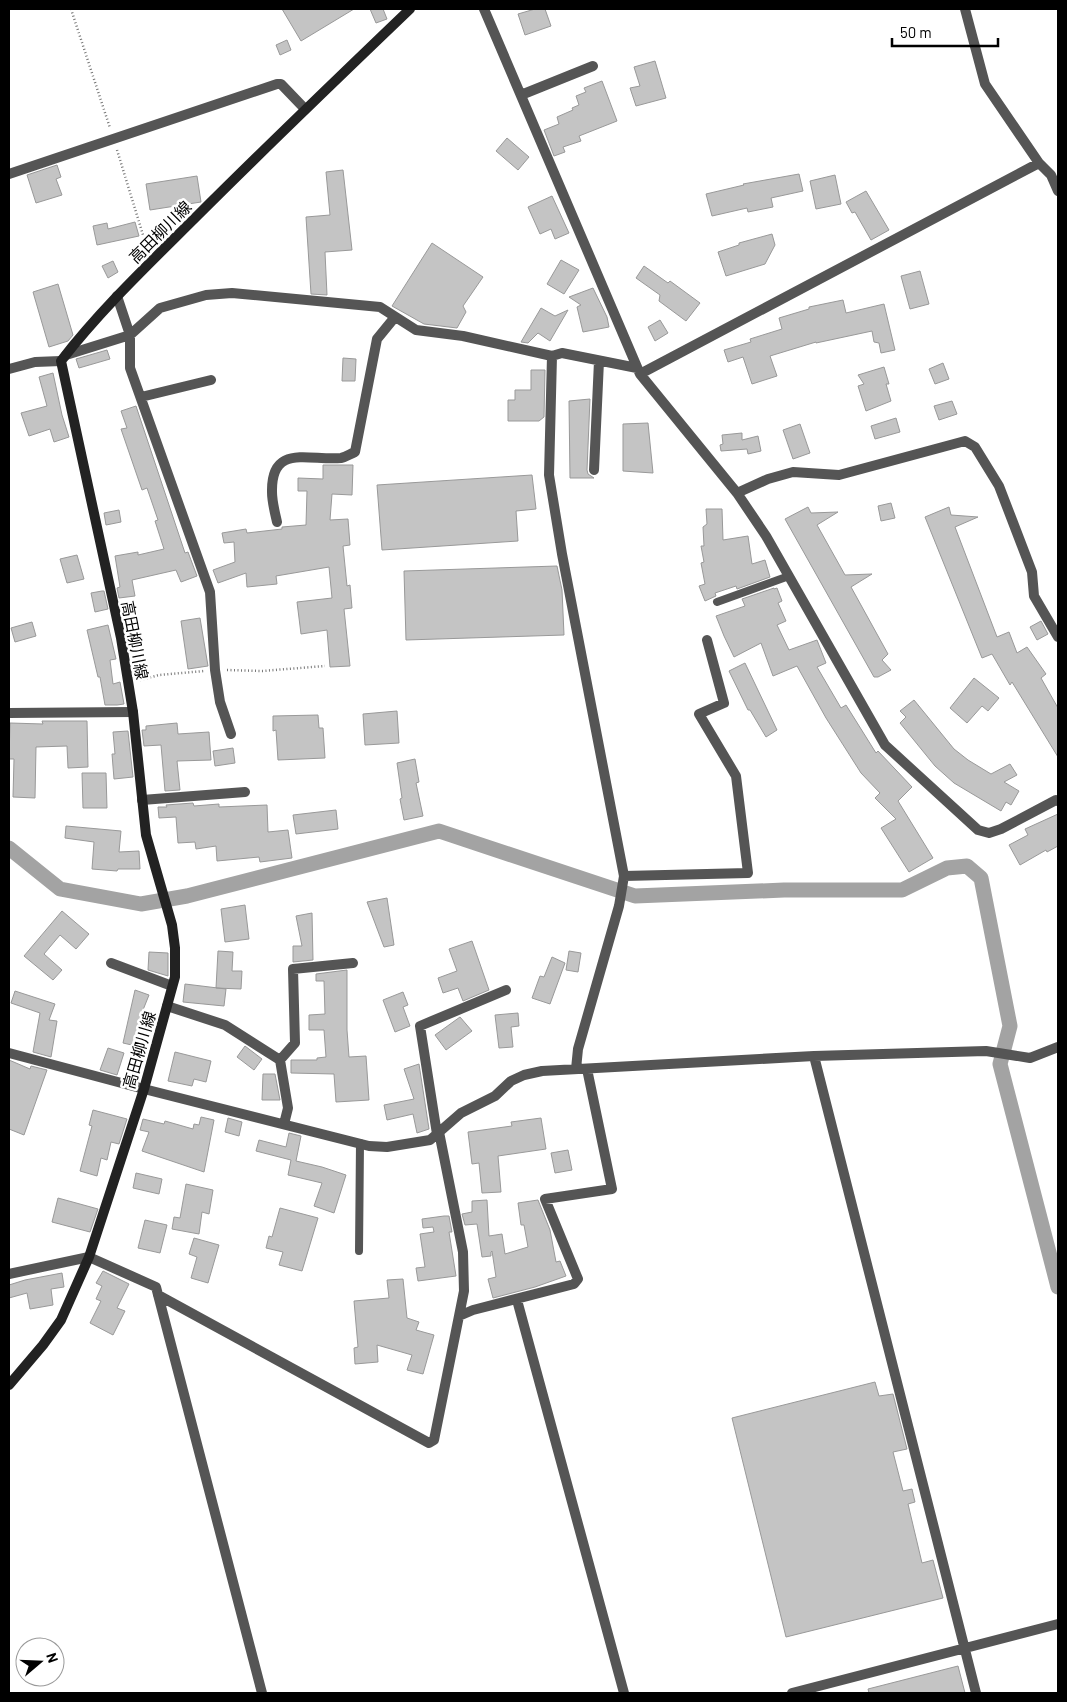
<svg xmlns="http://www.w3.org/2000/svg" width="1067" height="1702" font-family="Barlow,'Noto Sans JP',sans-serif">
	<style>
		.lines { fill: none; stroke-linecap: round; stroke-linejoin: round }
		.canal { stroke: #a3a3a3; stroke-width: 15 }
		.building { fill: #c4c4c4; stroke: #999 }
		.path { stroke: #777; stroke-width: 2.5; stroke-dasharray: 1 2.5; stroke-linecap: butt }
		.lane { stroke: #555; stroke-width: 8 }
		.street { stroke: #555; stroke-width: 10 }
		.secondary { stroke: #222; stroke-width: 10 }
		.labels { text-anchor: middle; stroke-width: 5; stroke-linejoin: round; paint-order: stroke }
		.street-label { font-size: 16px; fill: #000; stroke: #fff }
	</style>
	<rect width="100%" height="100%" fill="#fff"/>
	<g class="lines">
		<path class="canal" d="M9 848 60 889 141 904 187 896 439 831 635 896 784 890H902L947 868 967 866 981 878 1010 1026 1000 1064 1058 1287"/>
	</g>
	<path class="building" d="M282 9H354L301 41Z
		M370 9H383L387 19 376 23Z
		M535 9H545L551 26 525 35 518 14Z
		M287 40 291 50 280 55 276 45Z
		M655 61 666 98 636 106 630 88 640 86 634 67Z
		M602 81 617 121 579 136 581 141 563 147 565 152 554 156 544 130 559 124 557 117 573 110 572 108 579 105 576 96 586 92 584 88Z
		M507 138 529 157 518 170 496 151Z
		M57 165 61 177 56 179 62 195 36 203 27 175Z
		M343 170 352 250 325 252 327 295 311 294 306 217 330 215 326 172Z
		M799 174 803 191 771 198 773 207 748 212 747 208 712 216 706 194 744 185 743 184Z
		M835 175 841 204 816 209 810 181Z
		M197 176 201 202 150 210 146 184Z
		M866 191 889 230 871 240 855 212 852 213 846 202Z
		M552 196 569 233 555 239 551 229 540 234 528 207Z
		M135 222 139 236 97 245 93 226 107 223 108 229Z
		M772 234 775 245 765 264 726 276 718 252 739 245V243Z
		M432 243 483 277 463 306 466 312 457 328 424 324 392 306Z
		M561 260 579 270 564 294 547 284Z
		M113 261 118 272 108 278 102 266Z
		M644 266 668 283 670 281 700 303 686 321 659 301 660 295 636 278Z
		M920 271 929 304 910 309 901 276Z
		M58 284 73 335 68 341 49 347 33 292Z
		M593 288 607 317 609 327 583 332 577 307 581 305 569 297Z
		M843 300 846 313 884 304 895 350 881 353 879 343 874 342 872 331 816 343V342L770 356 777 376 752 384 743 357 728 362 724 350 751 342 750 339 782 329 779 318 809 309V307Z
		M541 308 555 316 568 310 550 341 538 333 528 343 521 342Z
		M660 320 668 333 655 341 648 327Z
		M107 350 110 359 79 368 76 359Z
		M343 358 356 359 355 381H342Z
		M943 363 949 379 935 384 929 369Z
		M884 367 889 384H886L891 401 866 411 858 386 864 384 858 375Z
		M531 370H545L544 417 539 421H508V400H515V390H531Z
		M53 373 62 415 69 437 54 442 50 429 29 436 21 413 47 406 39 377Z
		M590 399 587 470 588 474 594 478H570L569 401Z
		M952 401 957 414 939 420 934 406Z
		M136 406 185 553 188 552 197 576 181 582 176 570 132 580 135 596 119 598 117 588 120 587 115 556 138 552V555L164 549 155 521 158 520 147 488 142 490 121 429 127 428 121 411Z
		M896 418 900 432 875 439 871 426Z
		M648 423 653 473 623 471V424Z
		M800 424 810 453 793 459 783 430Z
		M742 433V440L758 436 761 451 748 454 747 449 721 451 720 445 723 444 722 435Z
		M323 465H353L352 495 332 494 330 520 348 519 350 545 343 546 347 586 350 585 352 608 344 609 350 666 330 667 327 630 301 634 297 602 332 598 329 567 276 576 277 584 247 587 246 573 218 583 213 570 235 562 234 542 224 543 222 533 246 529 247 533 282 529V527L306 525 307 491H298V478L323 479Z
		M532 475 536 509 516 511 518 541 382 550 377 485Z
		M891 503 895 518 881 521 878 506Z
		M808 507 811 513 838 512 817 525 845 575 872 574 851 587 888 654 882 660 891 670 878 677H874L785 519Z
		M949 507 951 515 978 517 955 527 997 637 1009 632 1017 653 1027 647 1046 674 1041 678 1058 708V757L1012 682 1010 685 992 654 982 658 925 517Z
		M706 509H722L723 540 748 536 752 564 765 560 770 577 737 589 736 586 715 593 716 596 705 601 699 586 705 584 701 563 704 562 701 546H704L703 527 707 524Z
		M119 510 121 522 106 525 104 513Z
		M77 555 84 579 67 583 60 559Z
		M557 566 562 590 564 635 406 640 404 571Z
		M774 588V589L777 588 782 601 778 603 786 621 777 625 789 650 817 640 826 663 817 667 841 708 846 705 876 753 878 751 912 787 898 801 933 858 909 872 881 828 896 819 875 798 880 793 861 773 826 718 797 666 773 676 761 643 734 657 724 636 716 616 745 606 742 599Z
		M102 591H104L108 609 95 612 91 593Z
		M200 618 208 666 188 669 181 621Z
		M1041 621 1048 634 1037 640 1030 627Z
		M32 622 36 636 15 642 11 628Z
		M108 625 116 659 110 660 113 684 120 682 124 704 117 705H105L100 677H98L87 630Z
		M745 663 777 730 766 737 750 710H748L729 671Z
		M974 678 999 698 988 711 982 706 967 723 950 708Z
		M914 700 954 749 968 760 991 774 1010 764 1017 775 1004 782 1019 791 1011 805 1006 802 1001 811 954 783 935 766 900 723 906 717 900 711Z
		M397 711 399 743 365 745 363 714Z
		M318 715 319 728H323L325 758 278 760 276 730 273 731V716Z
		M42 721H87L88 767 68 768 67 746 36 747 35 798 13 797 14 759H9L10 723 43 724Z
		M177 723 178 734 209 732 211 760 177 761 180 790 165 791 161 745 144 746 142 730H146V726Z
		M128 731 133 777 114 779 112 754H115L113 732Z
		M233 748 235 763 215 766 213 751Z
		M415 759 419 782 416 783 423 816 404 820 400 799 402 798 397 763Z
		M82 773H106L107 808H83Z
		M193 803 194 806 219 804V807L267 805 268 832 288 830 292 858 260 862 259 857 217 861 216 846 196 849 195 842 178 843 176 817 159 818 158 807H167L166 805Z
		M336 810 338 829 296 834 293 815Z
		M1058 814V846L1047 852 1046 850 1020 865 1009 845 1028 835 1025 829Z
		M66 826 121 831 119 852 139 851 140 869H118L117 871 92 869 94 842 65 838Z
		M387 898 394 945 384 947 367 902Z
		M245 905 249 939 225 942 221 909Z
		M62 911 89 934 76 949 60 935 44 954 62 970 53 980 24 956Z
		M312 913 313 960 293 962V946H302L296 916Z
		M472 941 489 990 463 1001 458 988 443 993 438 978 457 971 449 949Z
		M218 951 233 952 232 971H242L241 989 216 988Z
		M569 951 581 953 578 972 566 970Z
		M149 952 168 953V976L148 970Z
		M552 957 565 963 550 1004 532 998 540 976 544 977Z
		M347 970V1030L349 1057 366 1056 369 1100 336 1102 334 1074 291 1073V1060H317V1058L326 1057 324 1030H309V1015L325 1014 324 981H316V974Z
		M185 984 226 989 224 1006 183 1002Z
		M135 990 149 995 143 1010H145L142 1023 150 1025 145 1048 123 1043Z
		M15 991 55 1004 49 1020 57 1021 51 1057 33 1052 40 1013 11 1003Z
		M403 992 408 1005 403 1007 410 1026 395 1032 383 1000Z
		M518 1013 519 1026 511 1027 513 1047 499 1048 495 1015Z
		M460 1017 472 1031 446 1050 435 1035Z
		M245 1046 262 1059 254 1070 237 1057Z
		M108 1048 124 1053 117 1075 100 1070Z
		M175 1052 211 1061 206 1082 194 1079 192 1086 168 1081Z
		M9 1060 30 1069 31 1066 47 1070 24 1135 9 1129Z
		M419 1064 429 1129 417 1133 413 1114 387 1120 384 1105 414 1099 404 1069Z
		M263 1074H275L280 1100H262Z
		M93 1110 127 1119 119 1144 111 1142 107 1160 101 1158 97 1176 80 1171 92 1126 89 1125Z
		M201 1117 214 1120 204 1172 142 1151 149 1132 140 1130 143 1119 164 1124 165 1121 193 1129 194 1124 199 1125Z
		M228 1118 242 1122 239 1136 225 1132Z
		M541 1118 546 1149 498 1156 501 1192 482 1193 479 1163 472 1164 468 1132 512 1126 511 1122Z
		M289 1133 301 1136 296 1161 322 1167 346 1175 334 1213 314 1206 322 1183 288 1175 291 1160 256 1151 259 1140 286 1147Z
		M568 1150 572 1170 555 1173 551 1153Z
		M136 1173 162 1179 159 1194 133 1188Z
		M186 1184 213 1190 209 1214 202 1212 199 1234 172 1229 174 1217 180 1218Z
		M58 1198 98 1209 90 1232 52 1222Z
		M487 1200 489 1236 502 1234 505 1254 528 1247 524 1225H521L518 1203 538 1200 550 1230 556 1262 560 1261 566 1276 535 1287 493 1298 488 1279 496 1277 492 1251 491 1252V1256L482 1257 477 1224 465 1225 462 1214 472 1212V1201Z
		M280 1208 318 1218 302 1271 279 1265 283 1252 266 1248 269 1236 272 1237Z
		M444 1216H449L452 1232H449L456 1276 418 1281 416 1268 425 1267 420 1234 434 1232 433 1227 423 1228 422 1219Z
		M145 1220 167 1225 160 1253 138 1248Z
		M194 1238 219 1245 208 1283 191 1278 197 1257 189 1254Z
		M103 1271 129 1284 117 1308 125 1311 113 1335 90 1323 101 1301 96 1299 102 1286 96 1283Z
		M62 1273 64 1287 51 1289 53 1305 30 1309 27 1293 9 1298V1285L25 1280Z
		M403 1279 407 1318 419 1322 416 1330 434 1335 423 1374 407 1370 412 1355 377 1345 378 1362 355 1364 354 1348 358 1347 354 1301 389 1298 387 1280Z
		M875 1382 879 1396 893 1394 907 1449 893 1452 903 1491 912 1489 915 1502 908 1504 922 1563 933 1560 943 1598 786 1637 732 1418Z
		M958 1666 965 1693H869L868 1689Z"/>
	<g class="lines">
		<path class="path" d="M71 9 110 128
			M117 150 147 248
			M227 670 262 671 325 666
			M140 680 159 675 204 671"/>
		<path class="lane" d="M717 602 789 576
			M359 1251 360 1143"/>
		<path class="street" d="M484 9 640 374 737 493 766 536 885 745 978 830 989 833 1001 829 1056 800 1058 801
			M965 9 985 84 1039 163 1051 175 1058 191
			M521 95 593 66
			M9 174 277 84H281L305 109
			M117 296 130 335V368L210 592 215 670 220 702 231 734
			M66 355 130 335 160 308 206 295 232 293 380 307 416 330 463 336 552 356 562 353 637 368
			M552 356 549 475 562 554 624 876 619 906 578 1049 576 1069
			M9 369 35 362 61 361
			M640 374 1039 163
			M141 397 211 380
			M594 470 599 361
			M737 493 768 479 793 472 839 475 965 441 975 447 999 486 1032 572 1034 596 1058 637
			M277 522C275 513 272 502 272 492 271 443 309 461 341 458 346 457 350 454 355 452L377 339 395 317
			M9 713 133 712
			M142 800 245 792
			M624 876 748 873 736 776 699 714 724 703 707 640
			M111 963 172 986
			M167 1006 225 1025 280 1060 288 1108 284 1124
			M9 1053 144 1089 369 1146 387 1147 430 1140 461 1113 495 1096 511 1081 524 1075 542 1071 814 1056 986 1051 1030 1058 1058 1047
			M814 1056 976 1693
			M280 1060 295 1043 293 969 353 963
			M439 1132 463 1252 464 1291 459 1316
			M437 1134 420 1026 506 990
			M9 1274 89 1257 156 1287 262 1693
			M158 1295 429 1443 434 1440 459 1316 473 1310 574 1284 578 1279 545 1199 612 1189 587 1069
			M517 1300 624 1693
			M792 1693 1058 1624"/>
		<path class="secondary" d="M9 1385 43 1345 61 1320 89 1257 144 1089 175 977V948L172 925 146 835 133 712 121 638 61 361C102 308 151 262 198 215 268 145 339 77 410 9"/>
	</g>
	<g class="labels">
		<g class="street-label">
			<text transform="translate(160 232) rotate(-45)" y="6">高田柳川線</text>
			<text transform="translate(135 640) rotate(79)" y="6">高田柳川線</text>
			<text transform="translate(139 1050) rotate(-74)" y="6">高田柳川線</text>
		</g>
	</g>
	<rect width="1067" height="1702" fill="none" stroke="#000000" stroke-width="20"/>
	<g transform="translate(40 1662) rotate(71)"><circle r="24" fill="#ffffff" stroke="#999999"/>
	<path d="M0-4L9 19L0 12L-9 19Z" fill="#000000"/>
	<text y="-8" font-size="14" font-weight="bold" text-anchor="middle" fill="#000000">N</text>
	</g>
	<path d="M892 38v8h106v-8" fill="none" stroke="#000000" stroke-width="2.5"/>
	<text x="900" y="38" font-size="15" fill="#000000" stroke="#ffffff" stroke-width="4" paint-order="stroke">50 m</text>
</svg>
